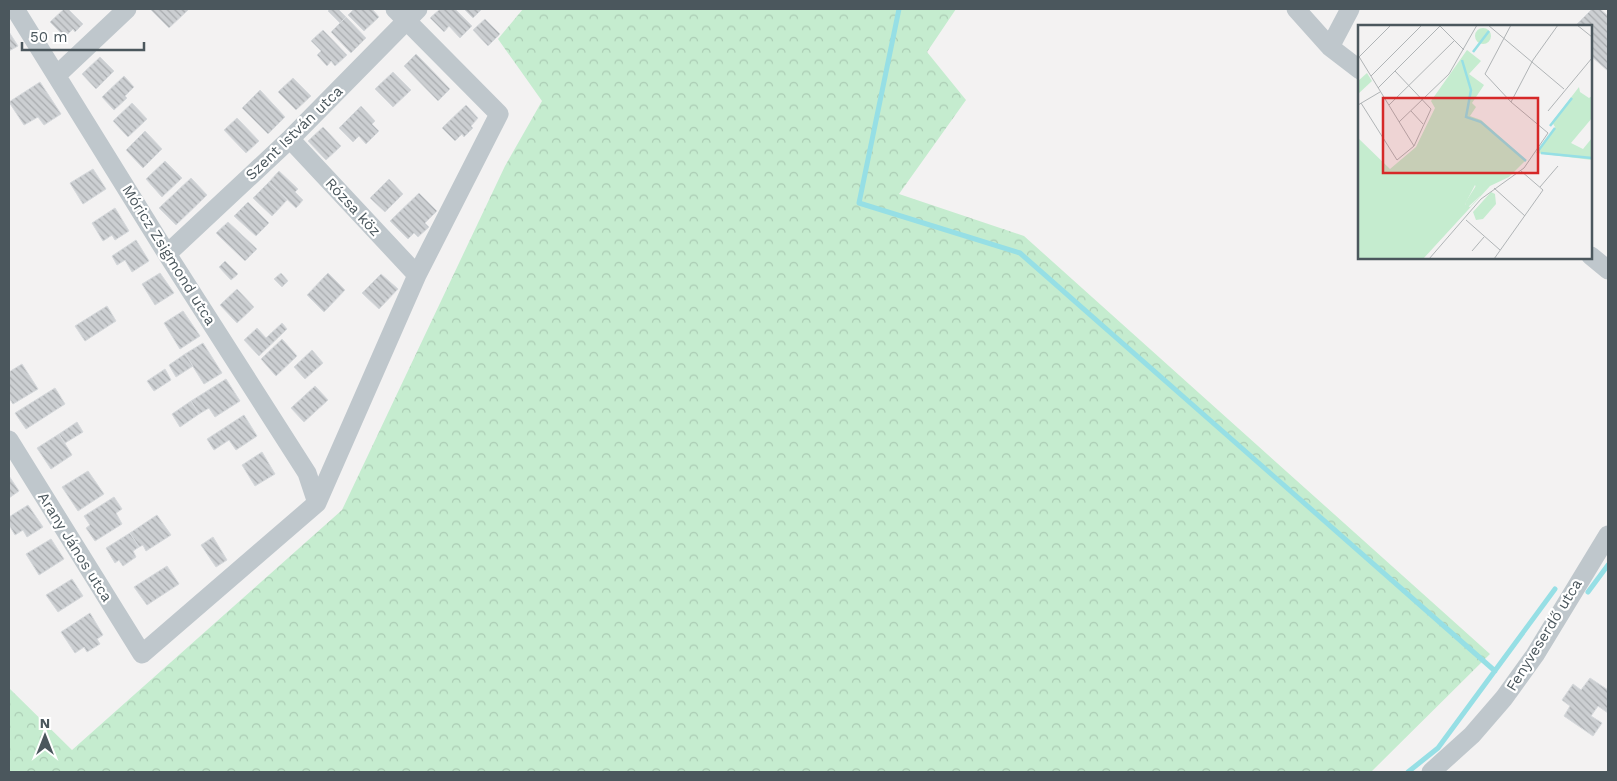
<svg xmlns="http://www.w3.org/2000/svg" width="1617" height="781" font-family="'Work Sans',sans-serif">
	<style>
		.forest { fill: url(#forest-crowns) }
		.lines { fill: none; stroke-linecap: round; stroke-linejoin: round }
		.stream { stroke: #96dfe5; stroke-width: 5 }
		.building { fill: url(#building-back-hatch); stroke: #d6d9dc }
		.minor { stroke: #bfc7cc; stroke-width: 19 }
		.labels { text-anchor: middle; stroke-width: 4.5; stroke-linejoin: round; paint-order: stroke }
		.street-label { font-size: 15px; fill: #4b575d; stroke: #fff }
		.inset-river { fill: none; stroke: #96dfe5; stroke-width: 2.5 }
		.inset-road { fill: none; stroke: #b0b4b6; stroke-width: 1 }
		.view { fill: #d62828; fill-opacity: 0.15; stroke: #d62828; stroke-width: 2.5 }
		.inset-edge { fill: none; stroke: #4b575d; stroke-width: 2.5 }
	</style>
	<defs>
		<pattern id="forest-crowns" width="20" height="18" patternUnits="userSpaceOnUse" patternTransform="scale(1.25)"><rect width="20" height="18" fill="#c5eccf"/><path d="M2 6a3 3 0 1 1 6 0M12 15a3 3 0 1 1 6 0" fill="none" stroke="#abccb4"/></pattern>
		<pattern id="building-back-hatch" width="6" height="6" patternUnits="userSpaceOnUse" patternTransform="scale(1.25)"><rect width="6" height="6" fill="#cccfd2"/><path d="M-1 5l2 2M0 0l6 6M5-1l2 2" fill="none" stroke="#a8abae"/></pattern>
	</defs>
	<rect width="100%" height="100%" fill="#f3f2f2"/>
	<path class="forest" d="M523 9H956L927 52 966 100 899 194 1024 236 1490 654 1371 772H9V688L72 750 342 510 505 166 542 101 498 39Z"/>
	<g class="lines">
		<path class="stream" d="M899 9 859 203 1020 253 1495 671
			M1588 592 1608 565
			M1408 772 1438 748 1555 589"/>
	</g>
	<path class="building" d="M64 9H68L83 24 75 32 73 29 65 37 50 22Z
		M150 9H186L188 10 169 28Z
		M330 9H338L346 17 340 23 328 11Z
		M354 9H372L379 17 364 31 348 15Z
		M440 9H455L472 26 460 38 449 26 444 32 430 18Z
		M464 9H482L473 18Z
		M1592 9H1600L1608 16V71L1591 56V26H1575Z
		M346 17 366 38 351 53 331 32Z
		M485 19 500 34 488 46 473 30Z
		M323 30 347 55 335 66 331 61 327 66 317 55 321 51 311 41Z
		M9 32 18 46 9 51Z
		M416 54 450 89 438 101 404 66Z
		M100 57 114 71 96 89 82 74Z
		M393 72 411 90 393 107 375 89Z
		M124 76 134 87 125 96 127 98 114 110 102 97Z
		M293 78 311 96 296 110 278 92Z
		M40 82 61 114 44 125 38 117 24 125 9 102Z
		M260 90 285 117 268 134 242 108Z
		M132 103 147 119 128 137 113 121Z
		M466 105 478 118 471 126 473 128 464 137 462 134 455 141 442 128Z
		M361 106 375 121 372 124 379 131 366 144 359 136 353 142 339 128Z
		M237 118 259 141 246 153 224 130Z
		M323 127 341 146 326 160 308 141Z
		M145 131 162 149 143 168 126 150Z
		M165 161 182 178 162 197 146 179Z
		M93 169 106 189 83 204 70 183Z
		M279 171 298 189 295 192 303 200 296 208 269 182Z
		M191 178 207 195 176 225 159 208Z
		M389 179 403 194 385 212 370 198Z
		M269 182 287 200 272 216 253 198Z
		M419 193 437 211 425 223 429 227 418 237 414 233 408 239 390 221Z
		M248 202 269 223 256 236 234 216Z
		M115 208 129 231 115 240 112 235 103 241 92 223Z
		M228 222 257 249 245 261 216 233Z
		M136 240 149 261 132 272 125 260 117 265 112 256Z
		M225 261 238 274 231 280 219 267Z
		M160 273 174 293 155 305 142 284Z
		M281 273 288 281 282 287 274 279Z
		M328 273 345 290 324 312 307 295Z
		M381 274 398 289 379 309 362 293Z
		M237 289 254 307 237 323 220 305Z
		M107 306 116 321 85 341 75 326Z
		M183 311 200 336 180 349 164 323Z
		M282 323 287 329 259 356 244 340 257 328 266 338Z
		M282 339 297 356 276 376 261 359Z
		M203 343 222 373 204 384 185 354Z
		M312 350 323 363 305 379 294 367Z
		M185 354 193 366 176 377 169 365Z
		M22 364 38 389 13 404 9 398V372Z
		M165 369 171 380 154 391 147 381Z
		M226 379 240 401 215 417 209 408 199 414 191 401Z
		M315 386 328 400 304 422 291 408Z
		M55 388 65 404 26 429 15 413Z
		M191 401 199 414 180 427 172 414Z
		M244 415 257 436 236 450 229 440 214 450 207 439Z
		M77 422 83 432 65 443 59 434Z
		M59 434 72 455 51 469 37 448Z
		M262 452 275 474 255 486 242 465Z
		M88 471 104 494 78 511 62 487Z
		M9 476 19 491 9 498Z
		M114 497 122 509 116 513 122 524 95 541 86 528 90 525 84 516Z
		M28 505 43 527 27 537 23 530 15 535 9 525V517Z
		M157 515 171 535 146 551 143 545 139 547 130 533Z
		M130 533 139 547 133 551 136 557 123 566 119 560 115 563 106 548Z
		M213 537 227 560 216 567 201 545Z
		M51 539 64 559 39 575 26 554Z
		M167 566 179 584 147 605 134 587Z
		M72 579 83 596 58 612 46 595Z
		M90 613 103 635 97 639 100 644 87 652 84 647 75 653 61 632Z
		M1590 678 1608 690V713L1598 706 1591 716 1602 723 1593 736 1564 716 1570 706 1562 700 1573 684 1581 690Z"/>
	<g class="lines">
		<path class="minor" d="M15 9 167 254 307 473 317 503
			M1296 9 1330 47 1360 70
			M1330 47 1350 9
			M57 75 127 9
			M290 139 417 275
			M167 254 290 139 418 9
			M1591 256 1608 270
			M9 440 142 654 317 503 417 275 499 114 395 9
			M1431 772 1472 735 1504 698 1535 655 1608 535"/>
	</g>
	<g class="labels">
		<g class="street-label">
			<text transform="translate(294 133) rotate(-44)" y="5">Szent István utca</text>
			<text transform="translate(353 207) rotate(47)" y="5">Rózsa köz</text>
			<text transform="translate(169 255) rotate(58)" y="5">Móricz Zsigmond utca</text>
			<text transform="translate(75 547) rotate(58)" y="5">Arany János utca</text>
			<text transform="translate(1544 635) rotate(-58)" y="5">Fenyveserdő utca</text>
		</g>
	</g>
	<g transform="translate(1358 25)">
		<rect width="234" height="234" fill="#f3f2f2"/>
		<path d="M9 48 14 56 0 69V56ZM221 62 222 67 231 73 234 71V93L213 118 225 124 234 113V135L178 128 197 102 194 97Z" fill="#c5eccf"/>
		<path d="M117 11a8 8 0 1 1 16 0a8 8 0 1 1-16 0ZM109 25 123 36 111 49 126 60 114 78 118 82 112 91 123 95 168 135 151 152 132 161 65 234H0V113L32 144 58 122 77 83 73 76ZM117 160 122 171 112 182 107 179ZM133 167 137 169 138 179 125 194 118 195 115 187Z" fill="#c5eccf" fill-rule="evenodd"/>
		<path d="M121 156 125 160 122 171 109 183 107 178ZM132 169 135 175 123 190H118Z" fill="#c5eccf"/>
		<path class="inset-river" d="M115 27 131 6M104 35 113 65 108 92 123 97 168 136M192 101 214 73M180 126 197 103M183 128 234 133"/>
		<path class="inset-road" d="M81 0 106 25M130 0 206 64M219 0 234 12M0 30 56 121M1 32 33 0M13 51 64 0M20 63 82 1M153 77 175 35 200 0M3 78 39 135 56 121 73 84 37 46M0 80 22 67M31 80 96 16M53 86 65 99M190 86 234 33M41 97 91 49 119 0M182 162 200 141M136 163 167 191M108 195 142 225M114 226 126 212M71 234 123 174 166 143 190 108 153 77 127 49 153 0M136 234 185 165 163 146"/>
		<path class="view" d="M25 73H180V148H25Z"/>
		<rect width="234" height="234" class="inset-edge"/>
	</g>
	<rect width="1617" height="781" fill="none" stroke="#4b575d" stroke-width="20"/>
	<g transform="translate(45 736)" stroke="#ffffff" stroke-width="4" paint-order="stroke">
	<path d="M0-4L9 19L0 12L-9 19Z" fill="#4b575d"/>
	<text y="-8" font-size="14" font-weight="bold" text-anchor="middle" fill="#4b575d">N</text>
	</g>
	<path d="M22 42v8h122v-8" fill="none" stroke="#4b575d" stroke-width="2.5"/>
	<text x="30" y="42" font-size="15" fill="#4b575d" stroke="#ffffff" stroke-width="4" paint-order="stroke">50 m</text>
</svg>
